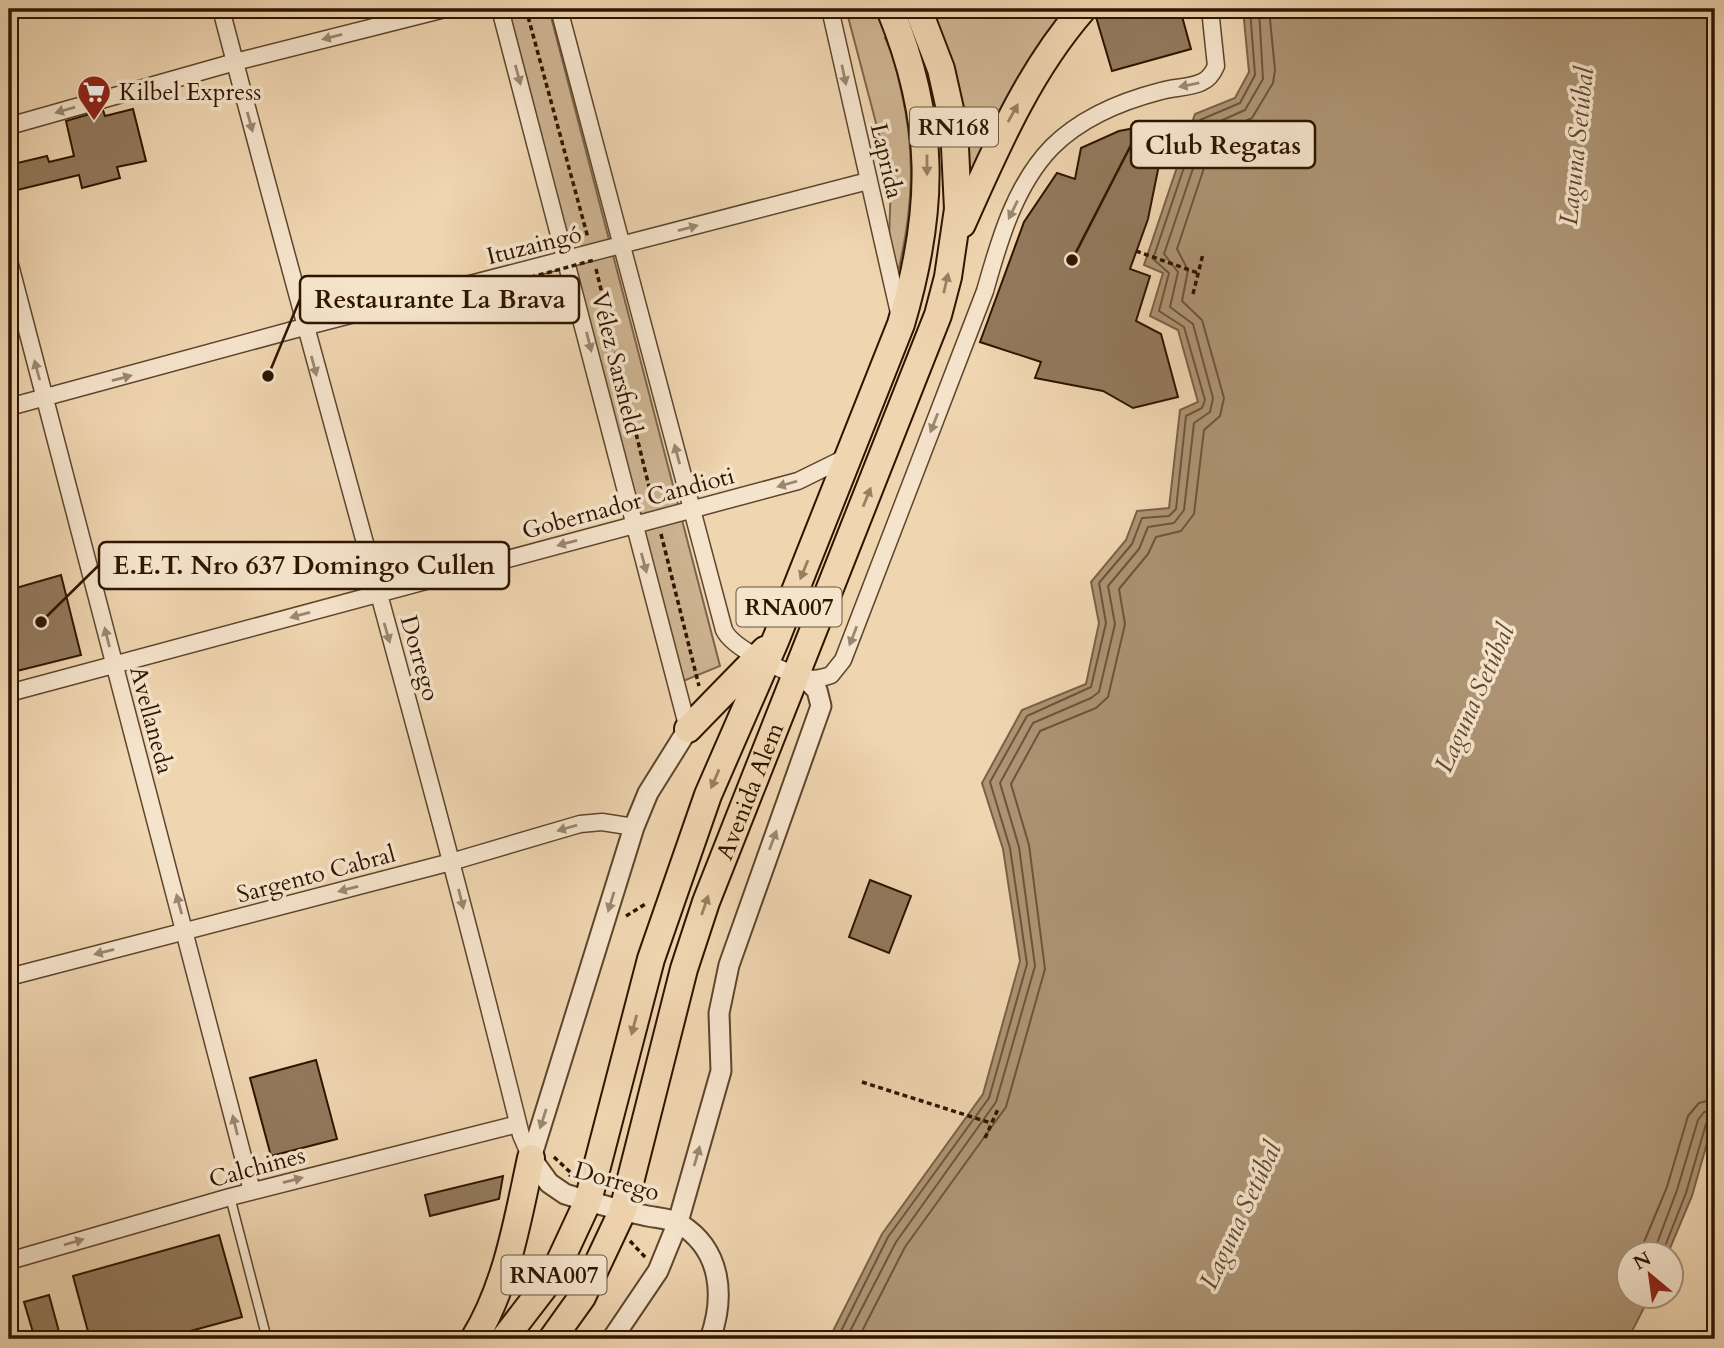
<svg xmlns="http://www.w3.org/2000/svg" width="1724" height="1348" font-family="Cardo,serif">
	<style>
		.green { fill: #ceb492; stroke: #7e6449; stroke-width: 2 }
		.water { fill: #ad9474; stroke: #7a6146; stroke-width: 2 }
		.lines { fill: none; stroke-linecap: round; stroke-linejoin: round }
		.shore { stroke: #6e543a; stroke-width: 2 }
		.building { fill: #92795c; stroke: #2e1500; stroke-width: 2 }
		.service-casing { stroke: #5e452c; stroke-width: 11 }
		.minor-casing { stroke: #5e452c; stroke-width: 19 }
		.tertiary-casing { stroke: #5e452c; stroke-width: 23 }
		.trunk-casing { stroke: #2e1500; stroke-width: 30 }
		.path { stroke: #2e1500; stroke-width: 3.5; stroke-dasharray: 5 3.5; stroke-linecap: butt }
		.service { stroke: #f5e4cc; stroke-width: 8 }
		.minor { stroke: #f5e4cc; stroke-width: 16 }
		.tertiary { stroke: #f5e4cc; stroke-width: 19 }
		.trunk { stroke: #efd5b0; stroke-width: 26 }
		.path-bridge { stroke: #2e1500; stroke-width: 3.5; stroke-dasharray: 5 3.5; stroke-linecap: butt }
		.oneway { fill: #9b8770 }
		.oneway2 { fill: #987f61 }
		.labels { text-anchor: middle; stroke-width: 7; stroke-linejoin: round; paint-order: stroke }
		.shield { fill: #f5e4cc; stroke: #6a533d; stroke-width: 2 }
		.shield-label { font-size: 23px; font-weight: bold; fill: #2e1500 }
		.poi-label { font-size: 24px; fill: #2e1500; stroke: #f5e4cc; text-anchor: start }
		.street-label { font-size: 24px; fill: #2e1500; stroke: #f5e4cc }
		.water-label { font-size: 26px; font-style: italic; fill: #61482e; stroke: #f5e4cc }
		.leader { fill: none; stroke: #2e1500; stroke-width: 2.5 }
		.callout-dot { fill: #2e1500; stroke: #f5e4cc; stroke-width: 2.5 }
		.callout { fill: #f5e4cc; stroke: #2e1500; stroke-width: 2.5 }
		.callout-label { font-size: 26px; text-anchor: middle; font-weight: bold; fill: #2e1500 }
	</style>
	<rect width="100%" height="100%" fill="#efd5b0"/>
	<filter id="stains"><feTurbulence type="fractalNoise" baseFrequency=".00286" numOctaves="4"/><feColorMatrix values="0 0 0 0 .2 0 0 0 0 .09 0 0 0 0 .02 0 0 0 .5 -.17"/></filter>
	<radialGradient id="worn" r=".72"><stop offset=".6" stop-color="#630" stop-opacity="0"/><stop offset="1" stop-color="#630" stop-opacity=".3"/></radialGradient>
	<path class="green" d="M508 9H549L720 666 681 682Z
		M846 9H1070L967 185 929 22 885 38C893 54 897 72 901 90 916 153 913 209 898 272L889 242 891 180Z"/>
	<path class="water" d="M1243 9H1715V1115L1692 1196 1668 1253 1630 1254V1296H1650L1628 1339H829L882 1234 983 1094 1020 961 1003 849 982 783 1022 710 1086 684 1099 623 1091 582 1126 540 1137 511 1169 508 1180 410 1198 402 1178 330 1150 316 1163 273 1144 265 1195 114 1235 98 1249 72Z"/>
	<g class="lines">
		<path class="shore" d="M1642 1254 1644 1242 1667 1187 1688 1116 1699 1103 1715 1099
			M1653 1254 1677 1190 1698 1120 1704 1112 1715 1110
			M1662 1254 1686 1193 1706 1124 1715 1119
			M837 1339 888 1237 989 1098 1027 964 1010 848 990 782 1027 716 1091 687 1106 623 1099 583 1132 544 1142 518 1169 516 1176 509 1186 416 1202 408 1205 400 1184 327 1159 311 1169 273 1153 259 1200 120 1240 103 1255 75 1250 9
			M846 1339 896 1242 996 1102 1035 966 1019 847 1000 783 1033 723 1091 698 1099 692 1115 624 1108 586 1139 549 1148 527 1174 523 1184 510 1194 423 1210 412 1213 398 1193 324 1170 307 1178 272 1164 254 1207 127 1245 110 1263 79 1259 9
			M858 1339 905 1247 1006 1107 1045 969 1029 845 1011 784 1040 731 1096 708 1108 697 1125 624 1119 589 1148 554 1156 537 1181 531 1194 514 1204 430 1220 416 1224 398 1202 320 1182 301 1188 270 1177 249 1215 135 1252 118 1273 83 1275 70 1269 9"/>
	</g>
	<path class="building" d="M1098 9H1180L1191 49 1112 71 1096 17Z
		M133 109 146 161 117 167 120 178 82 188 79 175 9 192V165L47 156 49 162 74 156 66 121 103 110 105 116Z
		M1151 125 1161 155 1148 219 1130 269 1150 276 1136 321 1161 334 1178 397 1133 408 1103 391 1035 378 1041 362 980 342 1024 222 1057 173 1075 179 1081 148 1119 131Z
		M61 575 81 655 9 673V590Z
		M870 880 911 896 889 953 849 937Z
		M316 1060 337 1139 271 1156 250 1078Z
		M503 1176 499 1199 430 1216 425 1195Z
		M219 1235 242 1317 161 1339H90L73 1276Z
		M49 1295 61 1339H35L24 1302Z"/>
	<g class="lines">
		<g class="service-casing">
			<path id="service" d="M230 1197 267 1339"/>
		</g>
		<g class="minor-casing">
			<path id="minor" d="M221 9C319 385 428 758 521 1135L531 1158
				M500 9 688 729
				M559 9 724 630C733 649 784 672 804 677 812 680 823 678 831 675L843 660 985 291C999 241 1015 185 1052 147 1081 118 1122 101 1161 91 1174 87 1190 88 1202 82 1209 79 1213 73 1216 66L1210 9
				M830 9 899 313
				M9 126 235 62 445 9
				M9 261 252 1191
				M9 407 304 327 868 181
				M9 693 798 481 849 456
				M9 977 451 862 580 824 602 822 634 827
				M9 1261 230 1197 518 1124"/>
		</g>
		<g class="tertiary-casing">
			<path id="tertiary" d="M688 729 648 793 634 827 531 1158 549 1183 565 1194C591 1202 617 1210 643 1215 654 1218 671 1218 680 1224 722 1250 725 1297 710 1339
				M612 1339 658 1271 678 1222 721 1071 719 1013 729 965 821 706 817 690 805 678"/>
		</g>
		<g class="trunk-casing">
			<g id="trunk">
				<path d="M962 224C996 148 1028 72 1083 9"/>
				<path d="M688 729 765 650"/>
				<path d="M474 1339C507 1286 518 1218 531 1158"/>
				<path d="M504 1339 554 1274 588 1201 651 959 708 795 776 639 901 324C935 209 936 121 890 9"/>
				<path id="s1" d="M552 1339 582 1297 623 1210 684 969 706 902 938 315 948 277 958 209 954 127 941 69 918 9"/>
			</g>
		</g>
		<path class="path" d="M526 9 588 238
			M1136 251 1198 273
			M596 269 653 503
			M1193 294 1203 254
			M661 534 699 686
			M626 916 647 903
			M862 1082 991 1123
			M985 1138 998 1109
			M554 1157 571 1173 570 1177
			M630 1241 646 1258"/>
		<use href="#service" class="service"/>
		<use href="#minor" class="minor"/>
		<use href="#tertiary" class="tertiary"/>
		<use href="#trunk" class="trunk"/>
		<path class="path-bridge" d="M506 284 594 260"/>
	</g>
	<defs><path id="oneway-solid" d="M-6-.8H1V-3.2L6.5 0L1 3.2V.8H-6Z" transform="scale(1.75)"/></defs>
	<g class="oneway">
		<use href="#oneway-solid" transform="translate(332 37) rotate(166)"/>
		<use href="#oneway-solid" transform="translate(518 75) rotate(75)"/>
		<use href="#oneway-solid" transform="translate(844 75) rotate(78)"/>
		<use href="#oneway-solid" transform="translate(1189 85) rotate(169)"/>
		<use href="#oneway-solid" transform="translate(65 110) rotate(164)"/>
		<use href="#oneway-solid" transform="translate(250 122) rotate(75)"/>
		<use href="#oneway-solid" transform="translate(1013 210) rotate(116)"/>
		<use href="#oneway-solid" transform="translate(688 228) rotate(-15)"/>
		<use href="#oneway-solid" transform="translate(589 342) rotate(76)"/>
		<use href="#oneway-solid" transform="translate(314 366) rotate(75)"/>
		<use href="#oneway-solid" transform="translate(37 370) rotate(-105)"/>
		<use href="#oneway-solid" transform="translate(122 378) rotate(-15)"/>
		<use href="#oneway-solid" transform="translate(934 423) rotate(111)"/>
		<use href="#oneway-solid" transform="translate(677 454) rotate(-105)"/>
		<use href="#oneway-solid" transform="translate(787 484) rotate(164)"/>
		<use href="#oneway-solid" transform="translate(567 543) rotate(165)"/>
		<use href="#oneway-solid" transform="translate(644 563) rotate(75)"/>
		<use href="#oneway-solid" transform="translate(300 615) rotate(165)"/>
		<use href="#oneway-solid" transform="translate(387 633) rotate(74)"/>
		<use href="#oneway-solid" transform="translate(853 636) rotate(111)"/>
		<use href="#oneway-solid" transform="translate(107 637) rotate(-104)"/>
		<use href="#oneway-solid" transform="translate(567 828) rotate(164)"/>
		<use href="#oneway-solid" transform="translate(773 840) rotate(-70)"/>
		<use href="#oneway-solid" transform="translate(348 889) rotate(165)"/>
		<use href="#oneway-solid" transform="translate(461 899) rotate(76)"/>
		<use href="#oneway-solid" transform="translate(611 902) rotate(107)"/>
		<use href="#oneway-solid" transform="translate(179 904) rotate(-105)"/>
		<use href="#oneway-solid" transform="translate(104 952) rotate(166)"/>
		<use href="#oneway-solid" transform="translate(543 1119) rotate(108)"/>
		<use href="#oneway-solid" transform="translate(235 1125) rotate(-104)"/>
		<use href="#oneway-solid" transform="translate(697 1156) rotate(-74)"/>
		<use href="#oneway-solid" transform="translate(293 1180) rotate(-14)"/>
		<use href="#oneway-solid" transform="translate(74 1242) rotate(-16)"/>
	</g>
	<g class="oneway2">
		<use href="#oneway-solid" transform="translate(1013 113) rotate(-61)"/>
		<use href="#oneway-solid" transform="translate(927 165) rotate(90)"/>
		<use href="#oneway-solid" transform="translate(946 283) rotate(-77)"/>
		<use href="#oneway-solid" transform="translate(867 497) rotate(-68)"/>
		<use href="#oneway-solid" transform="translate(804 570) rotate(112)"/>
		<use href="#oneway-solid" transform="translate(715 779) rotate(113)"/>
		<use href="#oneway-solid" transform="translate(705 905) rotate(-71)"/>
		<use href="#oneway-solid" transform="translate(634 1025) rotate(105)"/>
	</g>
	<defs>
		<g id="supermarket-pin" transform="scale(1.75)"><path d="M0 17L-7.5 6A9.5 9.5 0 1 1 7.5 6Z" fill="#8f2418" stroke="#f5e4cc"/><path d="M-6-5.5h2.5l.6 2H6L4.5 2H-2.5L-4.4-4H-6ZM-1.5 3.2a1.3 1.3 0 1 0 .1 0ZM3 3.2a1.3 1.3 0 1 0 .1 0Z" fill="#fff"/></g>
	</defs>
	<g fill-rule="evenodd">
		<use href="#supermarket-pin" x="94" y="92"/>
	</g>
	<g class="labels">
		<g class="shield">
			<rect x="910" y="107.5" width="88" height="39" rx="5"/>
			<rect x="736.5" y="587.5" width="105" height="39" rx="5"/>
			<rect x="501.5" y="1255.5" width="105" height="39" rx="5"/>
		</g>
		<g class="shield-label">
			<text x="954" y="135">RN168</text>
			<text x="789" y="615">RNA007</text>
			<text x="554" y="1283">RNA007</text>
		</g>
		<g class="poi-label">
			<text x="119" y="100">Kilbel Express</text>
		</g>
		<g class="street-label">
			<text transform="translate(887 161) rotate(77)" y="8">Laprida</text>
			<text transform="translate(534 245) rotate(-14)" y="8">Ituzaingó</text>
			<text transform="translate(617 363) rotate(76)" y="8">Vélez Sarsfield</text>
			<text transform="translate(628 503) rotate(-15)" y="8">Gobernador Candioti</text>
			<text transform="translate(420 658) rotate(74)" y="8">Dorrego</text>
			<text transform="translate(152 720) rotate(75)" y="8">Avellaneda</text>
			<text dy="8" stroke="none"><textPath href="#s1" startOffset="586">Avenida Alem</textPath></text>
			<text transform="translate(316 874) rotate(-15)" y="8">Sargento Cabral</text>
			<text transform="translate(257 1167) rotate(-15)" y="8">Calchines</text>
			<text transform="translate(617 1181) rotate(16)" y="8">Dorrego</text>
		</g>
		<g class="water-label">
			<text transform="translate(1576 146) rotate(-84)" y="9">Laguna Setúbal</text>
			<text transform="translate(1474 698) rotate(-66)" y="9">Laguna Setúbal</text>
			<text transform="translate(1240 1215) rotate(-65)" y="9">Laguna Setúbal</text>
		</g>
	</g>
	<path class="leader" d="M1072 260L1131 145M268 376L300 299M41 622L99 565"/>
	<g class="callout-dot">
		<circle cx="1072" cy="260" r="7"/>
		<circle cx="268" cy="376" r="7"/>
		<circle cx="41" cy="622" r="7"/>
	</g>
	<g class="callout">
		<rect x="1131" y="121" width="184" height="47" rx="7"/>
		<rect x="300" y="276" width="279" height="47" rx="7"/>
		<rect x="99" y="542" width="410" height="47" rx="7"/>
	</g>
	<g class="callout-label">
		<text x="1223" y="154">Club Regatas</text>
		<text x="440" y="308">Restaurante La Brava</text>
		<text x="304" y="574">E.E.T. Nro 637 Domingo Cullen</text>
	</g>
	<rect width="1724" height="1348" fill="none" stroke="#efd5b0" stroke-width="35"/>
	<rect x="10" y="10" width="1703" height="1327" fill="none" stroke="#2e1500" stroke-width="3.5"/>
	<rect x="18" y="18" width="1689" height="1313" fill="none" stroke="#2e1500" stroke-width="2"/>
	<g transform="translate(1650 1275) rotate(331)"><circle r="33" fill="#f5e4cc" stroke="#a5917a" stroke-width="2"/>
	<path d="M0-5L12 26L0 18L-12 26Z" fill="#8f2418"/>
	<text y="-10" font-size="19" font-weight="bold" text-anchor="middle" fill="#2e1500">N</text>
	</g>
	<rect width="100%" height="100%" filter="url(#stains)"/>
	<rect width="100%" height="100%" fill="url(#worn)"/>
</svg>
